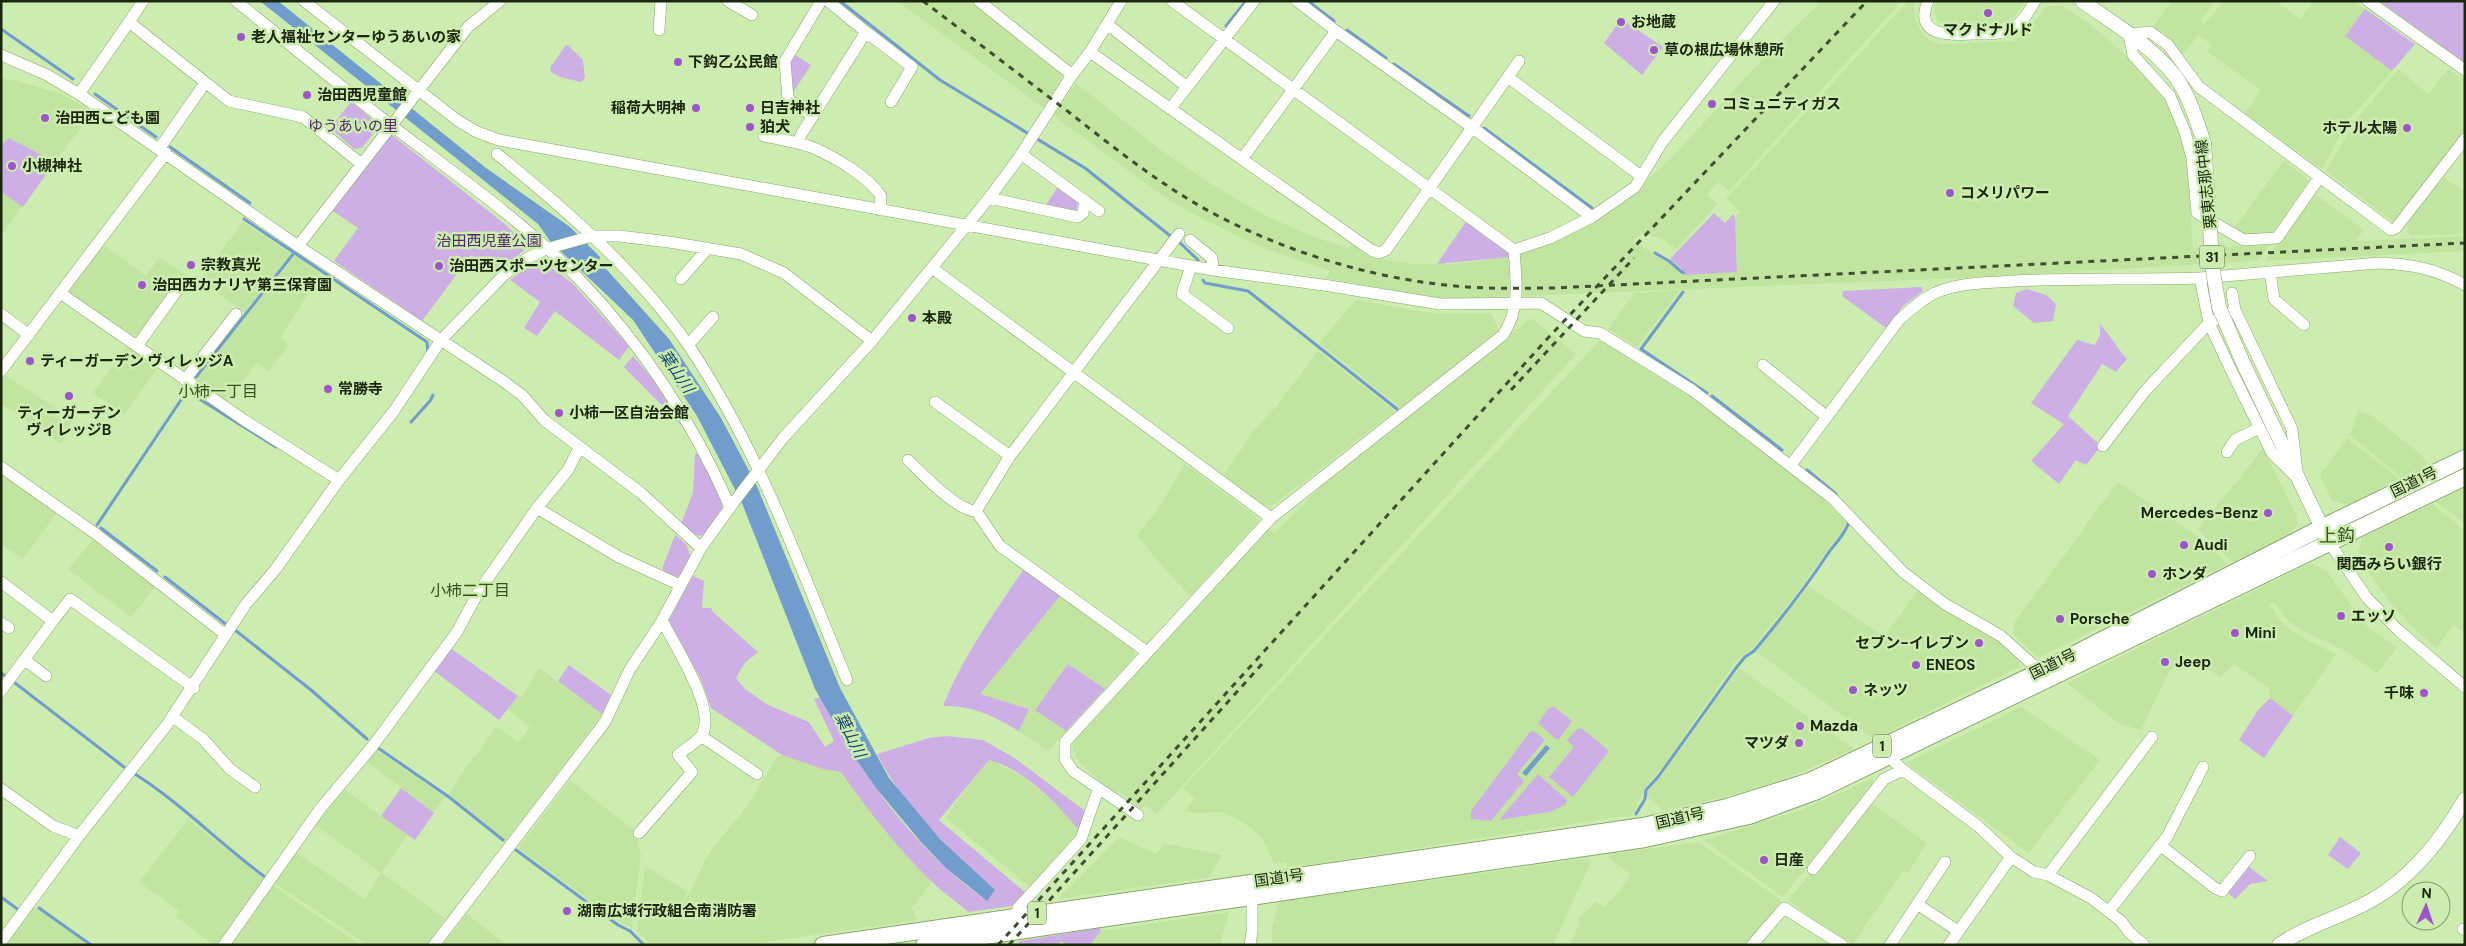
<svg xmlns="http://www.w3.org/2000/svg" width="2466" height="946" font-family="'DM Sans','Noto Sans JP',sans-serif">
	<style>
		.built { fill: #c1e5a0 }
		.green { fill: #ceafe5 }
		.water { fill: #709dcc }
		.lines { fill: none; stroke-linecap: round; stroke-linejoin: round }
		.stream { stroke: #709dcc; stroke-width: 3 }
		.minor-casing { stroke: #88a66c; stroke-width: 12 }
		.major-casing { stroke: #88a66c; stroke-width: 15 }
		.highway-casing { stroke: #88a66c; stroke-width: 18 }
		.minor { stroke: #fff; stroke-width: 11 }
		.major { stroke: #fff; stroke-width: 14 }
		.highway { stroke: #fff; stroke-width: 16 }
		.rail { stroke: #3f4f30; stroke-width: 3; stroke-dasharray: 6 6; stroke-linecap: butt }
		.major-bridge-casing { stroke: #88a66c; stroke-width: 15; stroke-linecap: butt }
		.major-bridge { stroke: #fff; stroke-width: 14 }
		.poi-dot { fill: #9d55c9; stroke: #cdedb0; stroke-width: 2 }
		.labels { text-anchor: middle; stroke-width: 5; stroke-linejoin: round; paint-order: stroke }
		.shield { fill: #cdedb0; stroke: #50623f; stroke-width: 1 }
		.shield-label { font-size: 14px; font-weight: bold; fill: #1a260e }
		.poi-label { font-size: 15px; font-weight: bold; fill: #1a260e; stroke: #cdedb0; text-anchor: start }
		.park-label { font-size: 15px; fill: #52286a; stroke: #cdedb0 }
		.street-label { font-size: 15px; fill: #1a260e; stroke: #cdedb0 }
		.water-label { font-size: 16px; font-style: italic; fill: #164673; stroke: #cdedb0 }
		.neighbourhood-label { font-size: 16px; fill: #375119; stroke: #cdedb0 }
		.quarter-label { font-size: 18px; fill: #375119; stroke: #cdedb0 }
	</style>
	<rect width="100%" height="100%" fill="#cdedb0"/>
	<path class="built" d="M897 1H970L1061 72 1062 81 1045 109Z
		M1822 1H1902L1729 191 1718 182 1707 195 1717 204 1676 250 1663 239 1641 233 1633 241 1668 262 1680 271 1681 275 1737 272 1735 217 1740 211 1726 199 1908 1H1914L1915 18 1923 34 1930 40 1941 44 2012 41 2027 32 2046 6H2062L2090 24 2134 62 2163 96 2173 112 2181 134 2187 161 2193 248 2269 245 2258 261 1961 278 1524 296 1520 294V254L1576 232 1599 219 1630 196 1670 159 1773 48Z
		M1936 1H2025L2014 18 2005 23 1950 27 1937 20 1934 9Z
		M2172 1H2215L2201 21 2204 24 2224 1H2277L2300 19 2313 1H2353L2365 9 2345 36 2392 71 2348 121 2322 169 2245 113 2261 90 2208 52 2212 45 2199 35 2182 55 2153 26Z
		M2399 69 2428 94 2448 69 2465 80V131L2396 220 2392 221 2326 171 2358 117Z
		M1 77 59 93 93 111 1 235Z
		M1076 83 1158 148 1210 183 1262 214 1309 235 1348 248 1353 244 1364 254 1383 260 1416 264H1452L1482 261 1502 257H1510L1509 296 1445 300 1326 278 1330 271 1263 248 1189 212 1165 197 1052 115Z
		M2284 160 2309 181 2273 232 2245 235 2234 228Z
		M2442 176 2465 192V234L2411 236 2407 232V224Z
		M2315 194 2364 230 2356 241 2465 236V251L2265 261Z
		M243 222 292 254 244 313 200 279Z
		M104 245 146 276 159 257 187 276 139 334 130 335 71 295 70 289Z
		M295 255 321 274 280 338 289 345 269 371 257 363 226 402 198 384 197 378Z
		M1680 290 1637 347 1608 329 1634 293Z
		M1356 300 1431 313H1491L1499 330 1401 408 1319 343Z
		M1531 318 1576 354 1157 814 1145 805 1141 809 1121 793 1109 790 1079 762 1072 748 1076 736 1269 528 1274 534 1331 476Z
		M1601 339 1697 400 1808 485 1846 522 1841 535 1833 542 1795 596 1753 647 1736 661 1662 768 1646 787 1632 815 1307 865 1287 866 1286 862 1274 864 1264 841 1253 829 1235 818 1221 812 1194 813 1184 811 1194 799 1183 788Z
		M127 346 158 367 125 414 93 393Z
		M1318 351 1395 411 1274 505 1264 506 1223 476 1255 429 1277 405Z
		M5 375 73 419 61 444 1 403V380Z
		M2358 411 2371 415 2418 452 2429 465 2401 477 2350 435Z
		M2347 438 2399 479 2348 505 2332 501 2320 475Z
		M2263 447 2297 517V525L2289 534 2233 562 2197 529 2238 481Z
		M1185 464 1258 518V522L1190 596 1162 566 1137 535 1160 506Z
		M1 474 57 513 23 559 1 544Z
		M2118 482 2196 535 2228 564 2038 658 2015 636 2013 630 2015 621 2076 539 2085 530 2083 528Z
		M2465 487V523L2436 502Z
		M2432 504 2465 530V633L2453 625 2437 648 2417 632 2393 606 2357 557 2362 538Z
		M93 540 155 587 131 617 68 569Z
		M2311 563 2327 571 2364 624 2397 648 2377 673 2344 650 2303 631 2288 621 2274 602 2269 604 2283 624 2305 639 2336 654 2293 716 2270 698 2269 688 2234 664 2221 677 2183 655 2169 672 2141 730 2119 724 2067 683Z
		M1809 586 1884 637 1917 591 1958 618 1998 640 2020 660 2019 667 1874 739 1756 651Z
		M1060 596 1134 648 1135 656 1105 689 1068 665 1035 710 1066 731 1048 751 1019 731 1029 709 980 694Z
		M539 668 602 714 506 841 449 794 466 767 478 753 496 726 518 742 530 727 507 709 518 695 522 697Z
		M1739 668 1854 749 1806 770 1746 792 1663 811 1645 795 1660 778Z
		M2021 707 2100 760 2029 853 1906 763Z
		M375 749 445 797 434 813 365 760Z
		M782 755 823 769 841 772 883 829 932 882 912 908 917 920 746 945H651L637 931 645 866 688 892 677 910 690 893 708 854 748 805 777 757Z
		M989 759 1024 777 1058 806 1079 830 1030 887 946 818 956 802Z
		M1872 779 1875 784 1783 897 1704 840 1801 810Z
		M570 780 635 831 641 855 632 928 619 922 518 848Z
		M343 788 407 835 382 873 445 919 426 945H368L273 882 294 851 365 899 381 873 314 824Z
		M1871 803 1927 843 1908 873 1903 871 1853 944 1816 922 1788 900Z
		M188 819 264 879 220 945H213L177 917 179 911 139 882Z
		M1119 837 1154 853H1157L1164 843 1222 855 1208 878 1057 899Z
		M1698 842 1781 900 1765 922 1743 945H1570L1580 922 1578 920 1580 917 1596 902 1604 907 1618 893 1631 874 1608 858 1610 854Z
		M1589 858 1591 862 1553 945H1272V928L1279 902Z
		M271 884 301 905 362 945H229Z
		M33 906 89 945H5Z
		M1229 912 1221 940 1223 945H1090L1101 931Z
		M467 914 507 945H442Z"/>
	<path class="green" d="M2379 1H2465V63Z
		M2365 9 2415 44 2392 71 2345 36Z
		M1621 19 1663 47 1642 75 1604 43Z
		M568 45 583 60 585 78 581 82 560 77 551 72 550 68 565 46Z
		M795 55 811 65 792 94 791 62Z
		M351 102 374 121 376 130 362 148 354 149 330 128Z
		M392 135 506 225 528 247 495 274 471 255 422 321 334 261 358 228 333 211 378 152 386 137Z
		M9 138 55 162 23 207 1 192V145Z
		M1057 188 1078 202 1076 211 1046 205Z
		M1714 213 1725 223 1733 214 1735 217 1737 272 1685 275 1681 268 1670 259Z
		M1467 220 1508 249 1510 257 1437 264Z
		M538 258 572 283 629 346 619 360 555 311 537 336 524 328 540 302 510 280Z
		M1922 287 1923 291 1903 306 1886 328 1842 296 1843 291Z
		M2027 289 2046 295 2056 304 2053 321 2034 323 2013 306 2016 293Z
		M2100 324C2110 335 2117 348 2127 359L2116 372 2102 364 2068 416 2101 446 2086 465 2076 460 2059 484 2031 461 2064 424 2031 403 2077 340 2095 345 2100 335Z
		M633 356 651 377 685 429 624 367Z
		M699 453 709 471 723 508 704 536 695 535 681 524 693 493 695 454Z
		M675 535 686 544 691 557 681 575 674 577 662 569Z
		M1023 570 1060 596 980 694 1029 709 1019 731C995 717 973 705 944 706V703C964 655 994 613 1023 570Z
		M693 576 704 581 702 608H711L713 612 758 652 744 664 736 678 745 689 768 705 809 722 825 747 834 741 814 699 821 697C860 774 915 850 986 900L994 890C950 849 904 808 877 754L929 738 947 736 983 740 1016 759 1085 811 1079 830C1055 802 1026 770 989 760L939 820 1025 892 1012 906 968 912C956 901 942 892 930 880 896 847 868 810 841 772L823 769 782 755 711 708 700 677 667 623Z
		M450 648 518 696 499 720 434 671Z
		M1068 664 1105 689 1066 731 1035 710Z
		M569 665 611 695 602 714 558 681Z
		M2270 698 2293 716 2264 758 2239 740 2258 710Z
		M1554 707 1572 721 1559 739H1556L1538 723 1549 708Z
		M1581 728 1607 749 1608 752 1573 797 1549 777 1574 747 1567 740 1576 730Z
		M1534 731 1545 740 1517 774 1524 781 1491 821 1471 819V811L1530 732Z
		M1538 774 1567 800 1565 805 1550 812 1499 820Z
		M401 788 434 813 415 840 381 816Z
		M2340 837 2361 853 2348 869 2328 855Z
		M2249 867 2268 881 2250 884 2235 899 2228 893Z
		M1100 928 1101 931 1090 945H1066L1061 941 1058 945H1017L1020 941Z"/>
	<path class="water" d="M260 1H278L486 168 570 227 600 257 599 261 669 339 721 418 756 484 840 688 889 778 940 839 995 890 987 901 946 868 921 842 876 788 851 752 815 689 742 503 697 416 633 320 550 241 538 224Z
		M1546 745 1550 748 1526 776 1522 773Z"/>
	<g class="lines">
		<path class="stream" d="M840 1 940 80 1085 168 1173 238
			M1308 1 1334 21
			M1226 26 1246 1
			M1 29 73 79
			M1347 30 1386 58
			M1394 64 1469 116
			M95 94 156 137
			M1484 128 1592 208
			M170 147 250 203
			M244 219 427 342 428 354
			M1178 241 1198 260
			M1655 253 1669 261 1683 273
			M1203 280 1205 283 1248 291 1397 409
			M1683 292 1641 349 1707 393
			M196 377 294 253
			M193 395 276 447
			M1712 396 1782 450
			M411 422 430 401 433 395
			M1807 470 1836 494
			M97 525 189 388
			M101 528 157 571
			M165 577 227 625
			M235 630 311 690 367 739
			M1 673 5 676
			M15 683 124 767
			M378 748 449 797 503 840
			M135 774C182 804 220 844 265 877
			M1636 814 1645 799 1646 790 1658 777 1736 668 1745 657 1754 651C1781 619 1806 587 1829 552 1836 542 1844 536 1848 524
			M516 850 618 925 630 931 644 945
			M1 897 20 911
			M39 908 91 945"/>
		<g class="minor-casing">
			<path id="minor" d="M236 1C282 38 328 76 374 112 443 166 518 216 579 279 643 346 693 422 730 507
				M304 1 457 120 477 132 499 140 1213 270 1330 286 1440 304 1541 303 1584 331 1600 333 1692 390 1832 498 1903 572 1945 604 2001 636 2032 664 2046 671
				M728 1 752 15
				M828 1 866 32
				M979 1 1072 75
				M1297 1 1336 31 1473 128 1592 217
				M1928 1C1913 38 1952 35 1975 34 1987 34 2002 35 2013 28 2023 22 2029 11 2035 1
				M2368 1 2465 70
				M129 22 143 1
				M1107 24 1187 87
				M659 30 661 1
				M1090 52 1371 250 1379 253 1386 250 1519 61
				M1 55 47 75 79 94 298 246 506 383 523 396 544 420 641 493 701 548
				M1509 78 1641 176
				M79 94 129 22 229 101 303 117 360 163
				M1170 109 1254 1
				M813 116 788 99 785 61 821 1
				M764 136C781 140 801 142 816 149 838 159 868 177 881 196L880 210
				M798 143 802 133 866 32 912 67 891 102
				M159 149 205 83
				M497 154C565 209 639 273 689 346 758 449 800 566 847 680
				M1021 154 1099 211
				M1242 159 1336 31
				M2319 178 2277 238 2244 240 2197 213 2192 158 2185 132 2170 96 2133 55 2129 34 2150 32 2168 45 2199 87 2391 230 2396 228 2465 139
				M989 198 1078 217 1083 213 1085 201
				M1190 240 1212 258 1213 270
				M298 246 468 27 500 1
				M1514 250 1550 238 1592 217 1635 187 1663 141 1774 1
				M1191 266 1182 294 1228 328
				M932 268 1271 518
				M2270 272 2274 299 2304 325
				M681 279 708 248
				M60 293 244 420 339 480
				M2232 293 2235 310
				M1 314 29 335
				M688 345 713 317
				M137 346 178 289
				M1763 365 1827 417
				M1 371 166 153
				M185 380 236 314
				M935 402 1010 456
				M2103 446 2145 391 2209 323 2235 310 2292 429 2297 472
				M2227 452 2235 440 2259 428
				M908 460C922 474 957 511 976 511
				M1791 465 1899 320C1910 310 1921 300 1935 293 1959 282 1988 283 2014 281 2076 278 2138 280 2200 278
				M1 467 96 534 226 635
				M2297 478 2272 453 2230 368 2209 323 2200 278 2379 263C2412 264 2436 269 2465 285
				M537 508 619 557 680 585
				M976 511 1010 456 1179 234
				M976 511 1000 546 1147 652
				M2329 542 2367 598 2398 630 2465 687
				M1 582 53 621 1 691
				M53 621 70 599 194 688
				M1 623 9 628
				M25 660 46 676
				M173 717 203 739 230 769 255 787
				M701 736 757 774
				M1884 752 1903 770 1978 826 2011 857 2034 872 2048 875 2091 898 2121 921 2129 932 2144 945
				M1 789 53 826 79 836
				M1138 815 1073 771 1065 759V742L1271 518 1503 335C1521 308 1516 281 1514 250L1172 1
				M639 833 692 772 678 755C685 749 697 742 702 735 717 708 674 645 662 620
				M2160 845 2215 888 2222 891 2250 856
				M1813 869 1884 779 1903 770
				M2048 875 2152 737
				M1917 904 1958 931
				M2109 911 2167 837 2203 767
				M1017 915 1018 908 1081 839 1098 790
				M2463 929 2465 930
				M1 942 82 832 166 726 246 604 275 570 339 480 394 411 441 340 505 274 526 259 546 249 592 236H619L669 242 741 254 784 273 872 341
				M224 945 320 809 372 747 457 632 479 591 537 508 568 470 579 448
				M434 945 605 722 630 669 660 624 701 548 734 502 783 438 872 341 989 198 1018 159 1072 75 1090 52 1121 1
				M1250 945 1252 932V891
				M1752 945 1784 908 1842 945
				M1890 945 1945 862
				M1949 945 2011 857"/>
		</g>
		<g class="major-casing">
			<path id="major" d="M2082 1C2114 24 2151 45 2175 76 2189 95 2197 121 2204 143
				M2244 365 2326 536
				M2279 945C2308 925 2342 917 2372 900 2413 877 2442 839 2465 799"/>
		</g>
		<g class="highway-casing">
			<path id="highway" d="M823 945 1643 826 1727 807 1810 781 2045 669 2321 528 2465 458
				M924 945 1645 839 1749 816 1817 791 2465 477"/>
		</g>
		<use href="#minor" class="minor"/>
		<use href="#major" class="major"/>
		<use href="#highway" class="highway"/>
		<path class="rail" d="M923 1C972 38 1021 76 1070 113 1118 151 1167 190 1222 218 1297 256 1383 281 1467 287 1496 289 1525 288 1554 288L2465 243
			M1511 390 1634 258
			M998 945 1548 338 1867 1
			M1009 945 1262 664"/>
		<g class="major-bridge-casing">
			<path id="major-bridge" d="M2204 143 2213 271 2219 307 2244 365"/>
		</g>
		<use href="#major-bridge" class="major-bridge"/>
	</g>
	<g class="poi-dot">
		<circle cx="1988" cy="13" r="5"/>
		<circle cx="1621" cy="22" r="5"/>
		<circle cx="241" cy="37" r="5"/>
		<circle cx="1654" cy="50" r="5"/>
		<circle cx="678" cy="62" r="5"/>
		<circle cx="307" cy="95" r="5"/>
		<circle cx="1712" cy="104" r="5"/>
		<circle cx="696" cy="108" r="5"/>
		<circle cx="750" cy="108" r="5"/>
		<circle cx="45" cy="118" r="5"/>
		<circle cx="750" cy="127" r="5"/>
		<circle cx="2407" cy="128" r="5"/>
		<circle cx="12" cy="166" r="5"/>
		<circle cx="1950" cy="193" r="5"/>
		<circle cx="191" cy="265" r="5"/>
		<circle cx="439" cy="266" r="5"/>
		<circle cx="142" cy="285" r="5"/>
		<circle cx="912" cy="318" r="5"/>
		<circle cx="30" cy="361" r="5"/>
		<circle cx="328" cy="389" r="5"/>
		<circle cx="69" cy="396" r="5"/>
		<circle cx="559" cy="413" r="5"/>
		<circle cx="2268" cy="513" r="5"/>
		<circle cx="2184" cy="545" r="5"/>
		<circle cx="2389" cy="547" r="5"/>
		<circle cx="2152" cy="574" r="5"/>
		<circle cx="2341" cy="616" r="5"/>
		<circle cx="2060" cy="619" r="5"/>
		<circle cx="2235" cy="633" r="5"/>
		<circle cx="1979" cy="643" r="5"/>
		<circle cx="2165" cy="662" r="5"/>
		<circle cx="1916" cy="665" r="5"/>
		<circle cx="1853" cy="690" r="5"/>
		<circle cx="2424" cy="693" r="5"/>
		<circle cx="1800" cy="726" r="5"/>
		<circle cx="1799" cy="743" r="5"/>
		<circle cx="1764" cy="860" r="5"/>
		<circle cx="567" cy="911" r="5"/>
	</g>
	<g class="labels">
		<g class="shield">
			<rect x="2199.5" y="245.5" width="25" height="23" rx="4"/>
			<rect x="1873" y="734.5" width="18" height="23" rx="4"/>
			<rect x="1028" y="901.5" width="18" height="23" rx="4"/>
		</g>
		<g class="shield-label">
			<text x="2212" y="262">31</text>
			<text x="1882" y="751">1</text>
			<text x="1037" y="918">1</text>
		</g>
		<g class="poi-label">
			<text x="1631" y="27">お地蔵</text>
			<text x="1988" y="35" text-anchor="middle">マクドナルド</text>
			<text x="251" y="42">老人福祉センターゆうあいの家</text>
			<text x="1664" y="55">草の根広場休憩所</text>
			<text x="688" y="67">下鈎乙公民館</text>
			<text x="317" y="100">治田西児童館</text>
			<text x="1722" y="109">コミュニティガス</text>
			<text x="686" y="113" text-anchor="end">稲荷大明神</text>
			<text x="760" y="113">日吉神社</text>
			<text x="55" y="123">治田西こども園</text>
			<text x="760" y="132">狛犬</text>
			<text x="2397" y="133" text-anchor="end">ホテル太陽</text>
			<text x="22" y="171">小槻神社</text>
			<text x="1960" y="198">コメリパワー</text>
			<text x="201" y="270">宗教真光</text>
			<text x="449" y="271">治田西スポーツセンター</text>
			<text x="152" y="290">治田西カナリヤ第三保育園</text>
			<text x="922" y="323">本殿</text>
			<text x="40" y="366">ティーガーデン ヴィレッジA</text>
			<text x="338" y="394">常勝寺</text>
			<text x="69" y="418" text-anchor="middle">ティーガーデン<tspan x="69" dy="17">ヴィレッジB</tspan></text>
			<text x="569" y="418">小柿一区自治会館</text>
			<text x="2258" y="518" text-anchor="end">Mercedes-Benz</text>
			<text x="2194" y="550">Audi</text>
			<text x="2389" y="569" text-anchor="middle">関西みらい銀行</text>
			<text x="2162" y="579">ホンダ</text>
			<text x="2351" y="621">エッソ</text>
			<text x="2070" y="624">Porsche</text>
			<text x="2245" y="638">Mini</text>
			<text x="1969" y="648" text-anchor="end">セブン-イレブン</text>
			<text x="2175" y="667">Jeep</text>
			<text x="1926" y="670">ENEOS</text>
			<text x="1863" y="695">ネッツ</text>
			<text x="2414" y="698" text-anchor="end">千味</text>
			<text x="1810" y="731">Mazda</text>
			<text x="1789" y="748" text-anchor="end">マツダ</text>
			<text x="1774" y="865">日産</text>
			<text x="577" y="916">湖南広域行政組合南消防署</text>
		</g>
		<g class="park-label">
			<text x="353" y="131">ゆうあいの里</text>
			<text x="489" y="246">治田西児童公園</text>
		</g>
		<g class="street-label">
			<text transform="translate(2206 184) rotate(-96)" y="5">栗東志那中線</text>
			<text transform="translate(2414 482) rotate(-26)" y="5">国道1号</text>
			<text transform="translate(2053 664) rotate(-26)" y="5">国道1号</text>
			<text transform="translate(1680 818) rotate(-13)" y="5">国道1号</text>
			<text transform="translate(1279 878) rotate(-8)" y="5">国道1号</text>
		</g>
		<g class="water-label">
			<text transform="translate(677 371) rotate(56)" y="6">葉山川</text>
			<text transform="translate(851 735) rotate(63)" y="6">葉山川</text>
		</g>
		<g class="neighbourhood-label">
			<text x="218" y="397">小柿一丁目</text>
			<text x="470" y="596">小柿二丁目</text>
		</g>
		<g class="quarter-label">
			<text x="2337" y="542">上鈎</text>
		</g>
	</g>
	<rect width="2466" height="946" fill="none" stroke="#1a260e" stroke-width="5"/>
	<g transform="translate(2426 906) rotate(3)"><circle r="24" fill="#cdedb0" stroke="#859d6f"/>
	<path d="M0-4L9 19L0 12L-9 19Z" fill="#9d55c9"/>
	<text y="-8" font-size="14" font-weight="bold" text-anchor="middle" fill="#1a260e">N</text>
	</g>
</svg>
